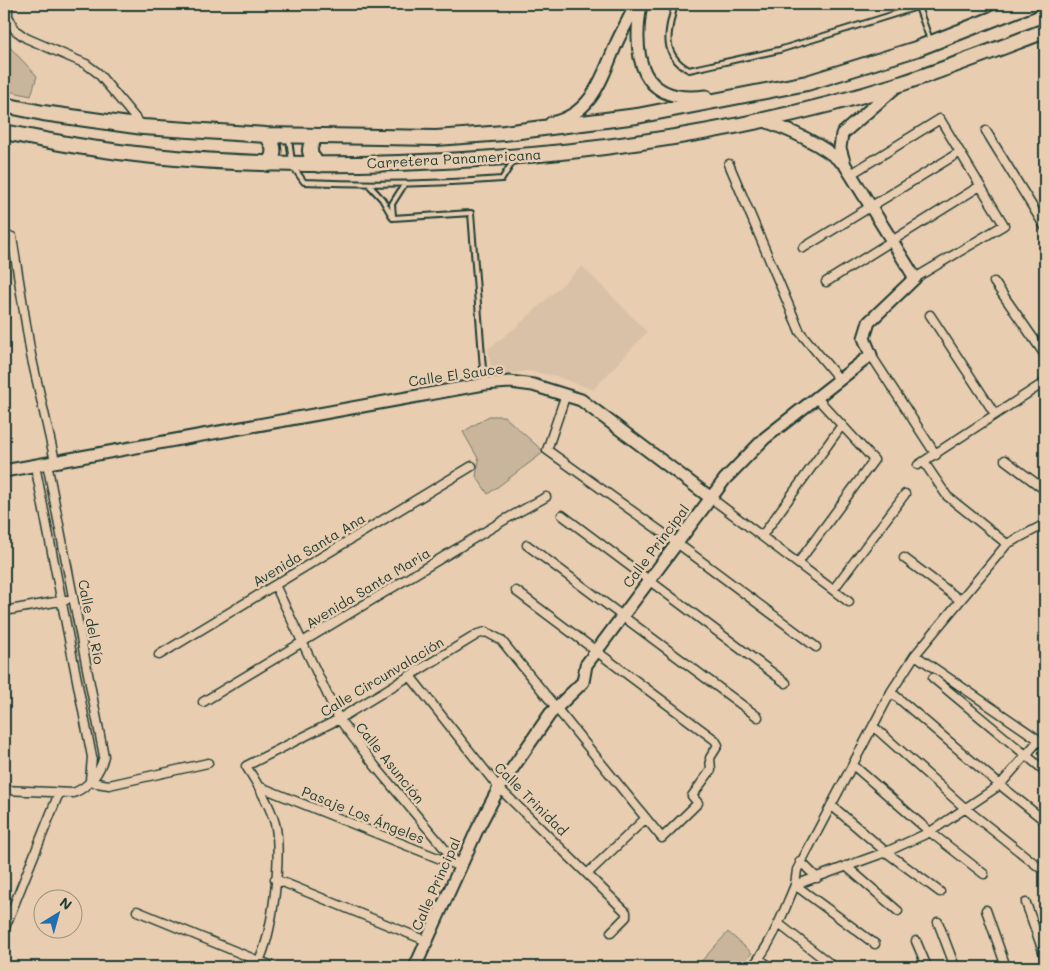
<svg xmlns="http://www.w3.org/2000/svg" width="1049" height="971" font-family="Mali,sans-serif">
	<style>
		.built { fill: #d8c1a6 }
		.green { fill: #c8b59b; stroke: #747968 }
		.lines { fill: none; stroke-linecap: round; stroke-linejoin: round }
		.lane-casing { stroke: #1f3d34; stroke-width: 8 }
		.street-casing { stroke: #1f3d34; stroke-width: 11 }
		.secondary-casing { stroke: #1f3d34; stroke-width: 15 }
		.highway-casing { stroke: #1f3d34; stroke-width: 18 }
		.lane { stroke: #e9cdb0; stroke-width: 4 }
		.street { stroke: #e9cdb0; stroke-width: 8 }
		.secondary { stroke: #e9cdb0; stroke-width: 11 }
		.highway { stroke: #e9cdb0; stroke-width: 14 }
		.labels { text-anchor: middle; stroke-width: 5; stroke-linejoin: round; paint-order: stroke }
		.street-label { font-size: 14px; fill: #1f3d34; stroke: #e9cdb0 }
	</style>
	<rect width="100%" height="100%" fill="#e9cdb0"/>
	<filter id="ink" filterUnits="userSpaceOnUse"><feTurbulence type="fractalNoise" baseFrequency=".02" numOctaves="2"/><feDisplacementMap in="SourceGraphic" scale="10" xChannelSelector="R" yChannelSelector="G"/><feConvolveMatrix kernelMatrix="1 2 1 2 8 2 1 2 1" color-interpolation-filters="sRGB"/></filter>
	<g filter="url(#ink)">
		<path class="built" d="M582 266 647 332 593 390 556 376 527 371 492 377 488 349 520 324Z"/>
		<path class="green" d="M4 41 37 76 31 96 4 90Z
			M489 416H504L544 452 488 494 476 476 479 460 463 432Z
			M728 932 752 953 739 967H696Z"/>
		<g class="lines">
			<g class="lane-casing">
				<path id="lane" d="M675 4C668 31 660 54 689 70L779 50 927 4
					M918 7 930 40
					M289 139 292 162
					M294 168 304 182C370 185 436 184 502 179L514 160
					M370 186 382 199 393 218
					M393 216 392 204 404 185
					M393 218 471 213 484 382"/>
			</g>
			<g class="street-casing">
				<path id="street" d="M8 4V16L15 30 26 38 86 64 98 73 141 125
					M986 131 1045 227
					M729 164 800 332 839 379
					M851 174 940 119 1004 225 915 278
					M12 237 31 355 55 461
					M803 248 960 152
					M826 282 980 186
					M994 282 1045 355
					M930 315 995 414
					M871 355 936 455
					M566 394 547 450 677 543 816 647
					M1005 460 1045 490
					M924 462 947 496 1007 544
					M35 465 92 757 90 780
					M918 465 1045 382
					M711 498 849 602
					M562 515 786 683
					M762 536 842 425
					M527 545 758 717
					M904 558 960 600
					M798 563 874 460 816 397
					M275 585 339 719 375 766 460 867
					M833 590 905 494
					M4 611 66 600
					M159 655 472 466
					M915 655 1045 744
					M410 676 499 788 626 912V917L611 932
					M933 678 1045 771
					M891 692 1000 785 1045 821
					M203 702 506 519 546 497
					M873 726 966 809 1039 867
					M853 765 930 832 984 874
					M90 782 109 785 208 763
					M258 786 458 866
					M4 790 73 793C89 787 100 773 104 756L47 463
					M831 805 886 852 940 892
					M800 861 817 878
					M846 866 898 911
					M588 873 646 818
					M275 879 427 941
					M1026 903 1045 957
					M986 910 1006 967
					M137 911 259 961
					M938 922 955 967
					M779 924 829 963
					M4 930 59 793
					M916 941 927 967
					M875 944 795 885 797 870 891 692 915 655 1007 544 1045 524
					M759 959 771 967
					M275 967 259 961C273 932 281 860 276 828 272 807 257 783 246 766L339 719 478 634 486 632 501 640 662 838 698 803 692 796 711 770 710 758 718 745 715 740 516 591
					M752 967C772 944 783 913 795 885L886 852 930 832 1000 785 1039 740"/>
			</g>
			<g class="secondary-casing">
				<path id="secondary" d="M641 4C632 57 640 105 706 96
					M762 120C792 131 820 143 844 164
					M551 123C593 114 602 77 617 42 623 29 630 17 636 4
					M4 471 484 384 510 382 533 385 581 400 711 498
					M415 967 477 830 499 788 550 714 583 682 586 665 725 479 765 438 871 355 864 338 869 322 915 278 845 165 840 148 842 134 897 86"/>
			</g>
			<g class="highway-casing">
				<path id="highway" d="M4 105 43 113 143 127 266 135 436 138 504 133 637 116 807 83 916 49 1031 4
					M4 132C35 138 67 145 98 149 184 162 272 165 359 164 541 161 725 139 900 84 949 68 997 49 1045 31
					M266 135C275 145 276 154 268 164
					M316 136C307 149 308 154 319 165"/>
			</g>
			<use href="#lane" class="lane"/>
			<use href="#street" class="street"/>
			<use href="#secondary" class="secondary"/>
			<use href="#highway" class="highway"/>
		</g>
	</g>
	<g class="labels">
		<g class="street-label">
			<text transform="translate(454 159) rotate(-3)" y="5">Carretera Panamericana</text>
			<text transform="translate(456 375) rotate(-8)" y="5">Calle El Sauce</text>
			<text transform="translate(656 546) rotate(-53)" y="5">Calle Principal</text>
			<text transform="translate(309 550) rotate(-31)" y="5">Avenida Santa Ana</text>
			<text transform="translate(368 588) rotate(-31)" y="5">Avenida Santa Maria</text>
			<text transform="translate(91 622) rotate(79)" y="5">Calle del Río</text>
			<text transform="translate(382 677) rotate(-31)" y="5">Calle Circunvalación</text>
			<text transform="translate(390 763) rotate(51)" y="5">Calle Asunción</text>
			<text transform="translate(531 799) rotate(45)" y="5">Calle Trinidad</text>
			<text transform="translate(363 815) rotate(22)" y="5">Pasaje Los Ángeles</text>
			<text transform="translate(436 884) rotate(-66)" y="5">Calle Principal</text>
		</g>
	</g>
	<rect width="1049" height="971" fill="none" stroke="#e9cdb0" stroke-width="20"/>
	<rect x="10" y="10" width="1029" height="951" fill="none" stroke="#1f3d34" stroke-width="2" filter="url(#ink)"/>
	<g transform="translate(58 914) rotate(37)"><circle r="24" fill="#e9cdb0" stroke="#98937e"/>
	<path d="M0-4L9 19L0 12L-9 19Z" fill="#1f6fb2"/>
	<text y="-8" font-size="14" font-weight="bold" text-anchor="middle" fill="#1f3d34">N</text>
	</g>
</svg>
